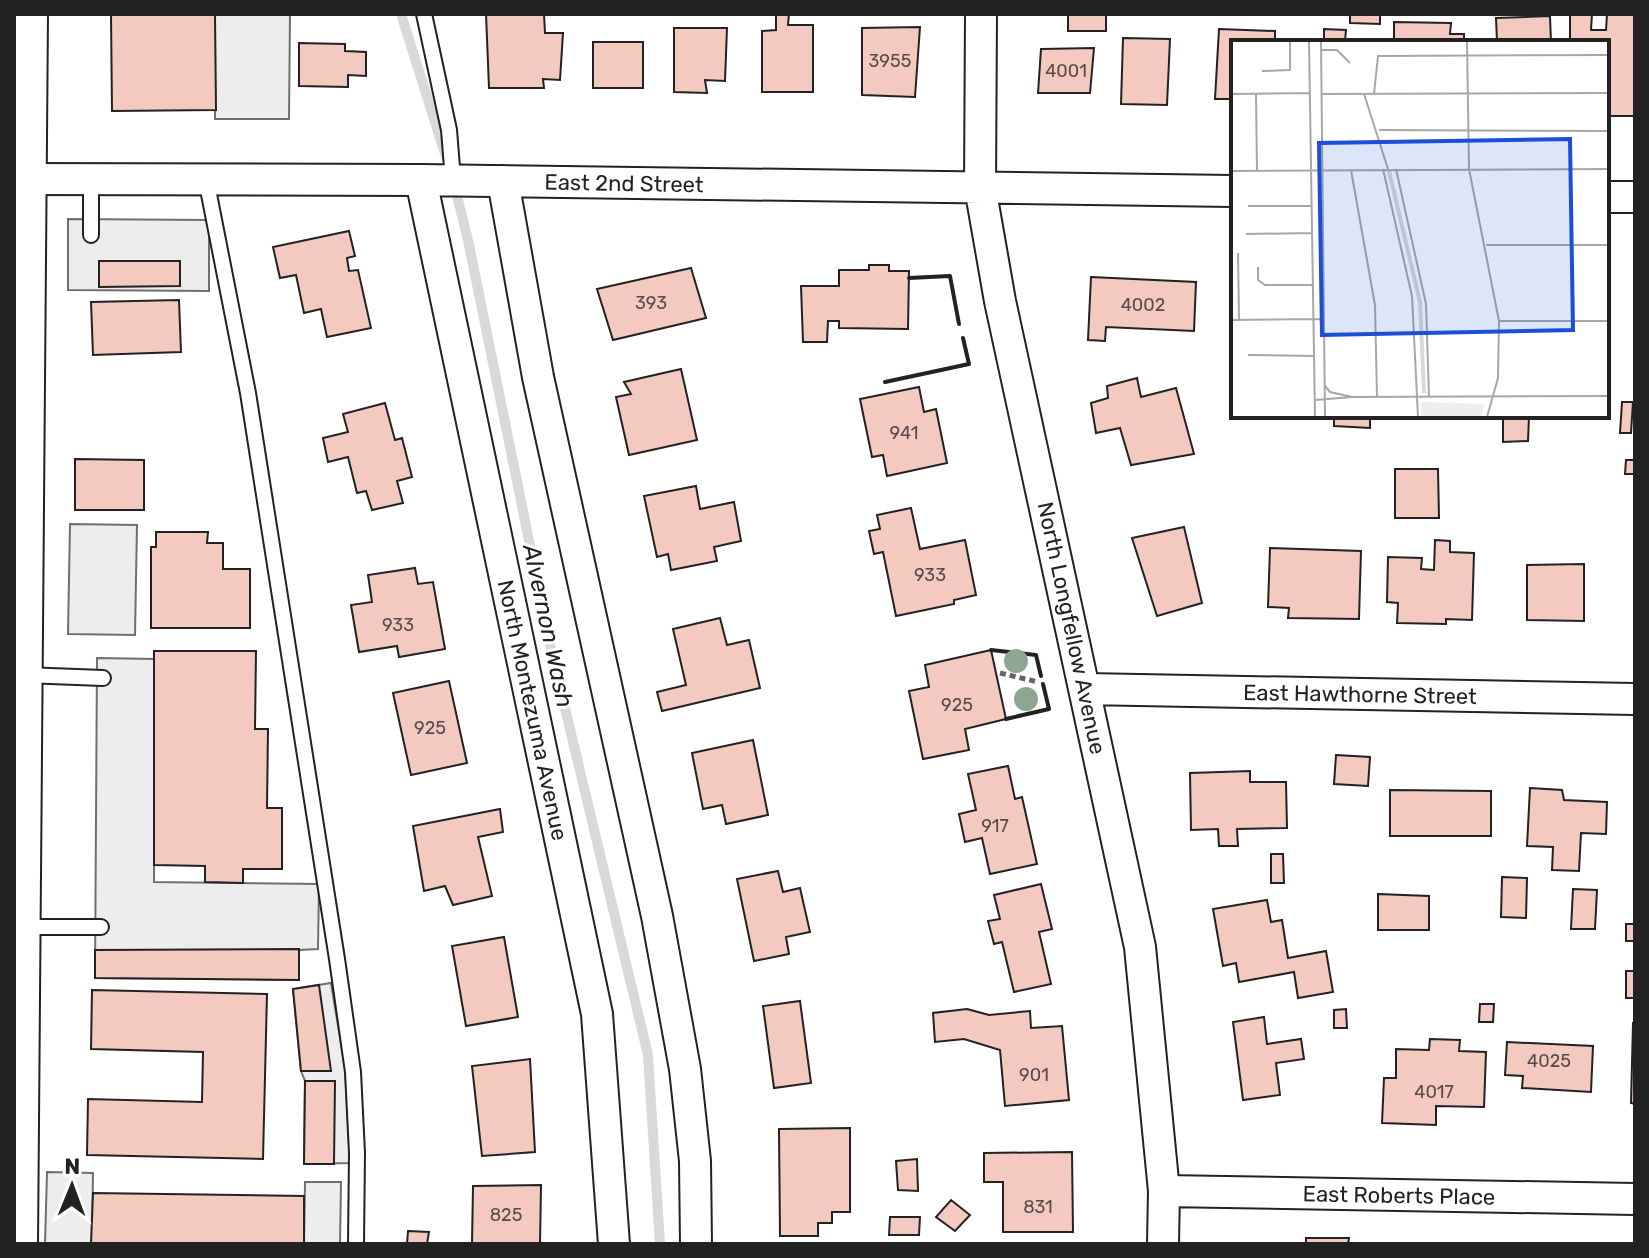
<svg xmlns="http://www.w3.org/2000/svg" width="1649" height="1258" font-family="Rubik,sans-serif">
	<style>
		.parking { fill: #ededed; stroke: #6f6f6f; stroke-width: 2 }
		.lines { fill: none; stroke-linecap: round; stroke-linejoin: round }
		.stream { stroke: #d9d9d9; stroke-width: 10 }
		.building { fill: #f3c9c0; stroke: #222; stroke-width: 2 }
		.service-casing { stroke: #222; stroke-width: 18 }
		.minor-casing { stroke: #222; stroke-width: 34 }
		.primary-casing { stroke: #222; stroke-width: 48 }
		.path { stroke: #646464; stroke-width: 5; stroke-dasharray: 6 4; stroke-linecap: butt }
		.service { stroke: #fff; stroke-width: 14 }
		.minor { stroke: #fff; stroke-width: 30 }
		.primary { stroke: #fff; stroke-width: 44 }
		.wall { stroke: #222; stroke-width: 4 }
		.tree { fill: #8da692 }
		.labels { text-anchor: middle; stroke-width: 6; stroke-linejoin: round; paint-order: stroke }
		.number-label { font-size: 18px; fill: #564c4a }
		.street-label { font-size: 22px; fill: #222; stroke: #fff }
		.water-label { font-size: 24px; font-style: italic; fill: #222; stroke: #fff }
		.inset-river { fill: none; stroke: #d9d9d9; stroke-width: 4 }
		.inset-road { fill: none; stroke: #a7a7a7; stroke-width: 2 }
		.view { fill: #1d4ed8; fill-opacity: 0.15; stroke: #1d4ed8; stroke-width: 4 }
		.inset-edge { fill: none; stroke: #222; stroke-width: 4 }
	</style>
	<rect width="100%" height="100%" fill="#fff"/>
	<path class="parking" d="M215 14H290L289 119H215Z
		M68 219 209 220V291L68 290Z
		M70 524 137 525 135 635 68 634Z
		M97 658 155 659 154 882 319 884 318 949 299 950V980L95 978Z
		M331 983 345 1068 350 1163 304 1164 305 1081 301 1071 293 989Z
		M47 1172 93 1173 92 1244H45Z
		M305 1182H341L340 1244H304Z"/>
	<g class="lines">
		<path class="stream" d="M401 14 446 157
			M454 184 468 240 552 654 648 1055 660 1244"/>
	</g>
	<path class="building" d="M173 14H215L216 110 112 111 111 15Z
		M486 14H544L545 33H563L560 80 543 79 544 88H489Z
		M776 14H789L788 25H813V92H762V31L776 30Z
		M1068 14H1106V31H1068Z
		M1350 14H1380V24L1350 23Z
		M1570 14H1592L1591 30H1606L1607 14H1635V116H1607V42H1570Z
		M1550 16 1551 42H1497L1496 18Z
		M1394 22 1451 23 1450 34H1464V42H1394Z
		M920 27 915 97 862 95V28Z
		M674 28H727L725 81 705 80 707 93 674 92Z
		M1219 29 1275 31V42H1233V99H1215Z
		M1324 29 1346 30 1345 41 1358 42H1324Z
		M1123 38 1170 39 1167 105 1121 104Z
		M593 42H643V88H593Z
		M299 43 345 44V51L366 52V76L348 75V87L299 86Z
		M1094 48 1090 93H1038L1041 49Z
		M349 231 355 256 347 258 349 271 358 270 371 328 327 337 321 309 304 313 296 275 280 278 273 247Z
		M99 261H180V286L99 287Z
		M869 265H889V271H909L908 329 839 328V321H828L827 342H803L801 286H839V270H869Z
		M691 268 706 318 613 340 597 289Z
		M1091 277 1196 282 1194 331 1106 327 1105 341 1088 340Z
		M179 300 181 352 93 355 91 302Z
		M681 369 697 440 629 455 616 397 631 394 624 382Z
		M1137 378 1141 397 1176 388 1194 454 1131 465 1120 428 1096 433 1091 403 1108 398 1107 386Z
		M919 387 924 412 936 409 947 463 887 476 883 455 872 457 860 399Z
		M1622 402H1633L1631 433H1620Z
		M385 403 395 440 402 438 412 477 397 481 403 503 372 510 366 491 357 493 348 457 328 462 323 438 348 432 343 414Z
		M1334 416H1370V428L1334 426Z
		M1503 416H1529L1528 441 1503 442Z
		M75 459 144 460V510H75Z
		M1626 460H1635V474H1625Z
		M1395 469H1438L1439 518H1395Z
		M696 486 700 509 734 502 741 541 714 547 717 561 671 570 668 554 657 557 644 496Z
		M911 508 920 549 965 540 976 595 954 600V604L896 616 883 552 874 554 869 531 880 529 877 515Z
		M1184 527 1202 603 1157 616 1132 538Z
		M156 532H208L207 543H223V569H250V628H151V547H156Z
		M1435 540 1450 541V552L1474 553 1472 620 1446 619V624L1397 623 1398 603 1387 602 1388 557 1422 558 1421 569 1434 570Z
		M1270 548 1361 551 1359 619 1288 618 1289 608 1268 607Z
		M1584 564V621L1527 620V565Z
		M415 568 418 584 433 582 445 649 399 657 397 646 359 652 351 605 372 602 368 575Z
		M720 618 727 645 749 640 760 688 662 711 657 692 686 685 673 629Z
		M991 650 1006 719 965 729 969 750 923 759 909 691 929 687 925 665Z
		M154 651H256L255 729H268L267 808H282V869H243V883L205 882V866L154 865Z
		M449 681 467 763 411 775 393 693Z
		M753 740 768 815 726 824 722 805 703 809 692 753Z
		M1336 755 1370 757 1368 786 1334 784Z
		M1008 766 1015 799 1022 797 1037 864 990 874 982 838 965 842 959 814 976 810 968 774Z
		M1250 771V782H1286L1287 828 1237 829 1238 846H1219L1218 829 1191 830 1190 773Z
		M1530 788 1562 790 1564 800 1607 802 1606 834 1581 833 1579 871 1552 870 1553 847 1527 846Z
		M1390 790 1491 791V836H1390Z
		M500 809 503 832 478 837 492 896 453 905 445 886 424 891 413 826Z
		M1271 854H1283L1284 883H1271Z
		M778 871 783 892 800 888 810 932 786 937 789 954 754 961 737 879Z
		M1502 877 1527 878 1526 918 1501 917Z
		M1041 884 1052 929 1039 932 1051 984 1014 992 1002 942 994 944 988 921 1000 919 994 895Z
		M1573 889 1597 890 1595 929H1571Z
		M1378 894 1429 896V930H1378Z
		M1267 900 1271 922 1282 920 1288 958 1326 951 1333 992 1298 998 1294 972 1239 982 1236 963 1223 966 1213 909Z
		M1626 924H1635V941H1626Z
		M504 937 518 1017 466 1026 452 946Z
		M299 949V980L95 978V950Z
		M1626 971H1635V998H1626Z
		M319 985 331 1071H301L293 989Z
		M92 990 267 994 263 1159 87 1155 88 1099 202 1102 203 1052 91 1049Z
		M800 1001 811 1083 774 1088 763 1006Z
		M1480 1004H1494L1493 1022H1479Z
		M967 1009 989 1015 1030 1011 1031 1028 1062 1026 1069 1100 1005 1106 1000 1050 964 1039 935 1042 933 1013Z
		M1346 1009 1347 1028H1334V1010Z
		M1264 1017 1267 1044 1301 1039 1304 1059 1276 1063 1280 1095 1243 1100 1233 1022Z
		M1633 1023H1635V1104L1631 1103Z
		M1430 1039 1460 1040 1459 1051 1486 1052 1484 1107 1436 1106V1125L1382 1123 1384 1078H1396V1049L1429 1050Z
		M1507 1042 1593 1046 1591 1092 1522 1088 1523 1076 1505 1075Z
		M530 1059 535 1152 482 1156 472 1066Z
		M305 1081H335L334 1164H304Z
		M850 1128V1212H832V1223H818V1236H780L779 1129Z
		M1072 1152 1073 1232H1003V1182H984V1153Z
		M917 1159 918 1191 898 1190 896 1161Z
		M541 1185 540 1244H472L473 1186Z
		M93 1193 304 1196V1244H91Z
		M951 1200 970 1215 955 1231 936 1217Z
		M890 1217H920L919 1235H889Z
		M408 1231 429 1232 427 1244H407Z
		M1306 1238H1349L1348 1244H1306Z"/>
	<g class="lines">
		<g class="service-casing">
			<path id="service" d="M424 14 449 130 453 180
				M206 179 248 393 337 959 353 1072 357 1153 356 1244
				M91 235V179
				M24 675 103 678
				M22 927H101"/>
		</g>
		<g class="minor-casing">
			<path id="minor" d="M981 14 980 187 1000 301 1140 947 1164 1191 1163 1244
				M14 179 421 180 1233 191
				M421 180 597 1014 614 1244
				M503 181 538 377 657 916 685 1069 695 1161 696 1244
				M1607 197H1635
				M1085 689 1635 699
				M1164 1191 1635 1199"/>
		</g>
		<g class="primary-casing">
			<path id="primary" d="M15 1244 25 14"/>
		</g>
		<path class="path" d="M1000 673 1038 682"/>
		<use href="#service" class="service"/>
		<use href="#minor" class="minor"/>
		<use href="#primary" class="primary"/>
		<path class="wall" d="M909 278 950 276 959 324
			M885 382 969 364 963 338
			M991 650 1036 655 1041 676
			M1006 719 1049 709 1043 684"/>
	</g>
	<g class="tree">
		<circle cx="1016" cy="661" r="12"/>
		<circle cx="1026" cy="699" r="12"/>
	</g>
	<g class="labels">
		<g class="number-label">
			<text x="890" y="67">3955</text>
			<text x="1066" y="77">4001</text>
			<text x="651" y="309">393</text>
			<text x="1143" y="311">4002</text>
			<text x="904" y="439">941</text>
			<text x="930" y="581">933</text>
			<text x="398" y="631">933</text>
			<text x="957" y="711">925</text>
			<text x="430" y="734">925</text>
			<text x="995" y="832">917</text>
			<text x="1549" y="1067">4025</text>
			<text x="1034" y="1081">901</text>
			<text x="1434" y="1098">4017</text>
			<text x="1038" y="1213">831</text>
			<text x="506" y="1221">825</text>
		</g>
		<g class="street-label">
			<text transform="translate(624 183) rotate(1)" y="8">East 2nd Street</text>
			<text transform="translate(1072 628) rotate(78)" y="8">North Longfellow Avenue</text>
			<text transform="translate(1360 694) rotate(1)" y="8">East Hawthorne Street</text>
			<text transform="translate(533 710) rotate(78)" y="8">North Montezuma Avenue</text>
			<text transform="translate(1399 1195) rotate(1)" y="8">East Roberts Place</text>
		</g>
		<g class="water-label">
			<text transform="translate(548 626) rotate(78)" y="8">Alvernon Wash</text>
		</g>
	</g>
	<g transform="translate(1231 40)">
		<rect width="378" height="378" fill="#fff"/>
		<path d="M190 362 253 364 251 377H190Z" fill="#eee"/>
		<path class="inset-river" d="M158 131 189 262 193 353"/>
		<path class="inset-road" d="M78 1 84 377M90 1 94 377M236 1 238 129 268 281 267 338 256 377M90 10H106L119 23M31 31 59 30V1M0 54 78 53M25 54 26 131M91 54 378 53M133 54 157 129M143 54 147 16 378 15M148 90 378 91M152 129 181 256 187 377M165 129 195 264 198 357M120 130 144 265 146 357M0 131 378 129M17 166H81M15 194 81 193M255 205H378M7 213 8 280M27 227V240L34 245H82M0 280 93 279M268 281H378M17 315 83 316M94 346 99 352 121 357 378 356M84 360 121 357"/>
		<path class="view" d="M339 99 342 290 91 295 88 103Z"/>
		<rect width="378" height="378" class="inset-edge"/>
	</g>
	<rect width="1649" height="1258" fill="none" stroke="#222222" stroke-width="32"/>
	<g transform="translate(72 1186) rotate(1)" stroke="#ffffff" stroke-width="6" paint-order="stroke">
	<path d="M0-6L14 30L0 20L-14 30Z" fill="#222222"/>
	<text y="-12" font-size="22" font-weight="bold" text-anchor="middle" fill="#222222">N</text>
	</g>
</svg>
